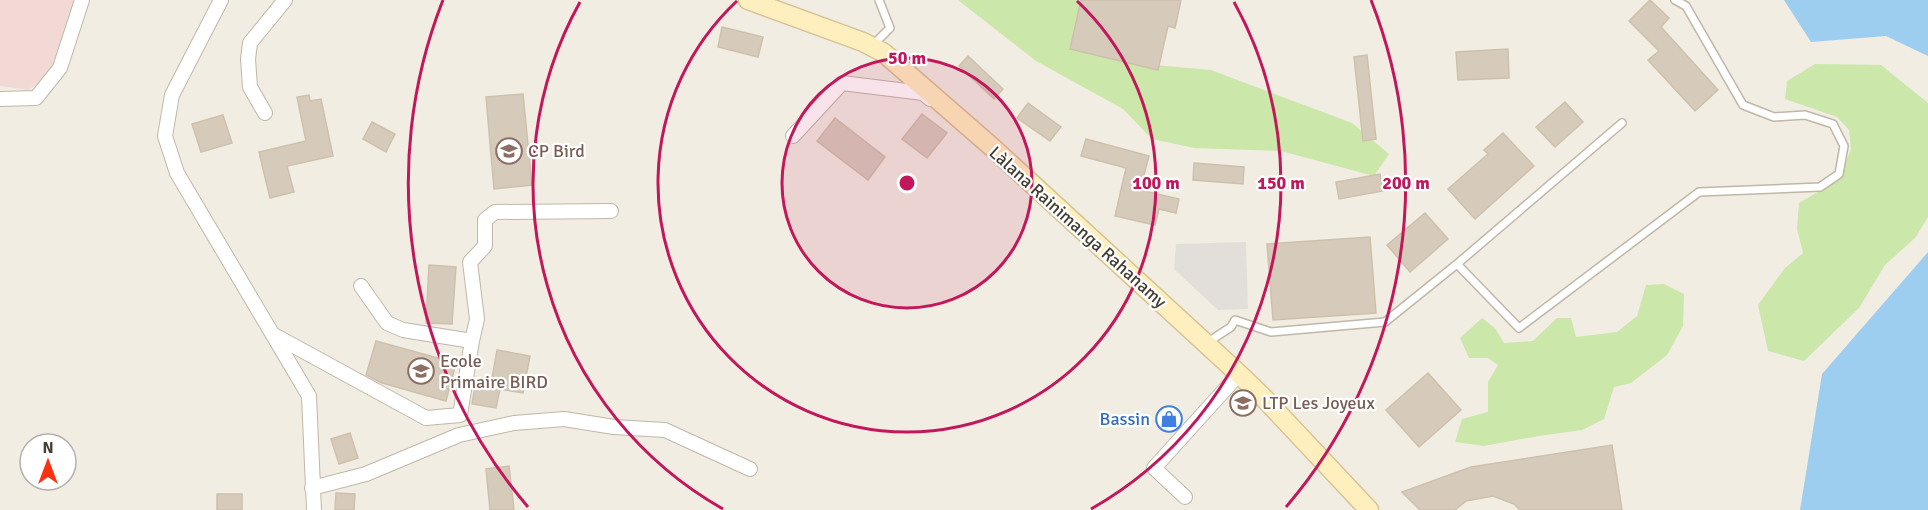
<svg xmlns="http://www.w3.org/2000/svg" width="1928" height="510" font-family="Signika,sans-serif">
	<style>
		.medical { fill: #f3d9d5 }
		.green { fill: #cce7aa }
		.parking { fill: #e2dfdb }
		.water { fill: #9dcef0 }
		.building { fill: #d6cbbb; stroke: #cec0ab; stroke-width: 1.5 }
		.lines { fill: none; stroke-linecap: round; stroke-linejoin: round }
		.service-casing { stroke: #c0b7a8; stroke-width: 10 }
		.minor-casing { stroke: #c0b7a8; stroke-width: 16 }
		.secondary-casing { stroke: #d5c393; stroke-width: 21 }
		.service { stroke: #fff; stroke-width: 7 }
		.minor { stroke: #fff; stroke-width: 14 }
		.secondary { stroke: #ffefbf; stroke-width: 18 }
		.ring { fill: none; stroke: #c2185b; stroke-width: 3 }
		.labels { text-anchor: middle; stroke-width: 4.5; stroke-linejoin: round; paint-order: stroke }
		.education-label { font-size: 18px; fill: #785e54; stroke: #fff; text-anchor: start }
		.street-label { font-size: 18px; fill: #433d33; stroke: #fff }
		.shop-label { font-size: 18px; fill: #366cbe; stroke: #fff; text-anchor: end }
		.centre { fill: #c2185b; stroke: #fff; stroke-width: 3 }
		.ring-label { font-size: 18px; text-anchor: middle; font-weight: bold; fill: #c2185b; stroke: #fff; stroke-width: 4.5; stroke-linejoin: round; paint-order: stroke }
	</style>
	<rect width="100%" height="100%" fill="#f1ede2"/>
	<path class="medical" d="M0 0H82L60 68 28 90 0 86Z"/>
	<path class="green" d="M958 0H1089L1143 64 1211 70 1352 123 1389 154 1374 176 1281 151 1194 148 1152 139 1123 109 1036 61Z
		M1815 64 1881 65 1928 103V217L1915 238 1885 265 1859 308 1804 361 1768 351 1758 305 1785 268 1803 253 1797 229 1799 203 1823 189 1841 174 1851 149 1849 130 1837 117 1785 99 1787 81Z
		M1664 284 1684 294 1683 326 1667 355 1631 383 1614 387 1604 419 1582 430 1539 436 1484 446 1455 442 1462 419 1488 412V382L1498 365 1488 358H1469L1460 338 1482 318 1495 328 1504 343 1533 341 1557 318H1571L1576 337 1617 332 1637 316 1646 285Z"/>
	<path class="parking" d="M1246 242 1248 309 1218 310 1174 269 1176 244Z"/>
	<path class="water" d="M1784 0H1928V56L1886 36 1811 42Z
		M1928 252V510H1800L1822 374Z"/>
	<path class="building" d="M1081 0H1181L1175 28 1168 26 1158 70 1070 49Z
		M1650 0 1669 18 1661 27 1718 90 1695 111 1648 60 1659 51 1629 21Z
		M722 27 763 37 758 57 718 47Z
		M1508 49 1509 78 1458 80 1456 52Z
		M1367 55 1376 139 1363 141 1354 57Z
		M968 56 1003 89 994 99 959 66Z
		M523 94 532 185 494 189 486 97Z
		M309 95 310 101 321 99 333 156 287 166 294 192 270 198 259 152 306 141 297 97Z
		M1565 102 1583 122 1555 147 1536 127Z
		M1028 103 1061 127 1050 141 1017 118Z
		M922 114 947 133 927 158 902 139Z
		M223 115 232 143 201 152 192 124Z
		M835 118 885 157 868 180 817 141Z
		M372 122 395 134 386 152 363 139Z
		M1503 133 1534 166 1475 219 1448 189 1488 154 1484 150Z
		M1086 139 1149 156 1140 190 1179 199 1176 213 1159 209 1155 225 1115 216 1126 168 1081 156Z
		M1194 163 1244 167 1243 184 1193 180Z
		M1380 174 1383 191 1339 199 1336 182Z
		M1425 213 1448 239 1410 272 1387 245Z
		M1370 237 1376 313 1273 320 1267 244Z
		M429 265 456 267 452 324 426 323Z
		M376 341 456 363 446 401 382 383 366 375Z
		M497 350 530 356 523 393 500 389 496 408 472 404 476 381 491 384Z
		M1428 373 1461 410 1419 447 1386 410Z
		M350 433 358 458 339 464 331 439Z
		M1612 445 1622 510H1520L1514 504 1493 496 1466 501 1455 510H1420L1402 492 1471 467Z
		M509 466 514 510H490L486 469Z
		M336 493 355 494 354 510H335Z
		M217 494H242V510H217Z"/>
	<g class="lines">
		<g class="service-casing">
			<path id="service" d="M873 45 890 28 879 0
				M1457 264 1622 123
				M1208 342 1231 327 1235 320 1271 332 1385 322 1457 264 1519 328 1699 192 1820 187 1839 174 1844 146 1833 124 1805 115 1774 117 1743 105 1686 6 1675 0"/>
		</g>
		<g class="minor-casing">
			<path id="minor" d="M221 0 172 95 165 136 177 173 309 396 314 510
				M0 99 36 98 60 68 82 0
				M265 113 250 87 248 59 250 43 285 0
				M793 136 842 83 923 93 930 99
				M274 335 426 418 460 415 472 341 403 330 387 323 361 286
				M472 341 477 319 470 262 485 246V220L495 212 611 211
				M312 488 366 474 459 435 514 423 564 419 614 427 665 430 750 469
				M1185 497 1154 468 1239 374"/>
		</g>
		<g class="secondary-casing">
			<path id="secondary" d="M748 0 863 42 884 53 993 148 1239 374 1262 396 1369 510"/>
		</g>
		<use href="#service" class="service"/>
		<use href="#minor" class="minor"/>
		<use href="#secondary" class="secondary"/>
	</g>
	<circle cx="907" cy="183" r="125" fill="#c2185b" fill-opacity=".12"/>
	<g class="ring">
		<circle cx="907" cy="183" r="125"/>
		<path d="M1077 1A249 249 0 1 1 737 1"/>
		<path d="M723 509A374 374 0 0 1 580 2M1234 2A374 374 0 0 1 1091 509"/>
		<path d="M528 507A499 499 0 0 1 443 0M1371 0A499 499 0 0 1 1286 507"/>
	</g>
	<defs>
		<g id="school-ring" transform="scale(1.35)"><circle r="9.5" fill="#fff" stroke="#8d6e63" stroke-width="1.5"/><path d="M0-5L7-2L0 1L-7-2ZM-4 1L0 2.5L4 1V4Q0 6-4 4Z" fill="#8d6e63"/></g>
		<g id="shop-ring" transform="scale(1.35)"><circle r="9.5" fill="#fff" stroke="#3f7fe0" stroke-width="1.5"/><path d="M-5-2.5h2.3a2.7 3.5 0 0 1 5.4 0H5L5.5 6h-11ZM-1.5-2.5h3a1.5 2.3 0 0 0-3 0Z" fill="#3f7fe0"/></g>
	</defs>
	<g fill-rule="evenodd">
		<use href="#school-ring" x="509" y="151"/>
		<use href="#school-ring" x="421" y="371"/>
		<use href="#school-ring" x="1243" y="403"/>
		<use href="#shop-ring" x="1169" y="419"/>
	</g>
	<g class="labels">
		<g class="education-label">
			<text x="528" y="157">CP Bird</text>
			<text x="440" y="367">Ecole<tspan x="440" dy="21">Primaire BIRD</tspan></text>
			<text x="1262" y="409">LTP Les Joyeux</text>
		</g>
		<g class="street-label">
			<text transform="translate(1078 227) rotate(42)" y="6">Làlana Rainimanga Rahanamy</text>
		</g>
		<g class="shop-label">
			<text x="1150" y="425">Bassin</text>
		</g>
	</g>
	<circle cx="907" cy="183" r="9" class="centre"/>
	<g class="ring-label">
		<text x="907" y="64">50 m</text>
		<text x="1156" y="189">100 m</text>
		<text x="1281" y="189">150 m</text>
		<text x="1406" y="189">200 m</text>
	</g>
	<g transform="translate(48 462)"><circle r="28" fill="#ffffff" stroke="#b4b1ad" stroke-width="1.5"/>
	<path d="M0-4.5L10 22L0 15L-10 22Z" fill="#fb320f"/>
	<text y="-9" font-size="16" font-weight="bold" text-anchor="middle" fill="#433d33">N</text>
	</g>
</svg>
